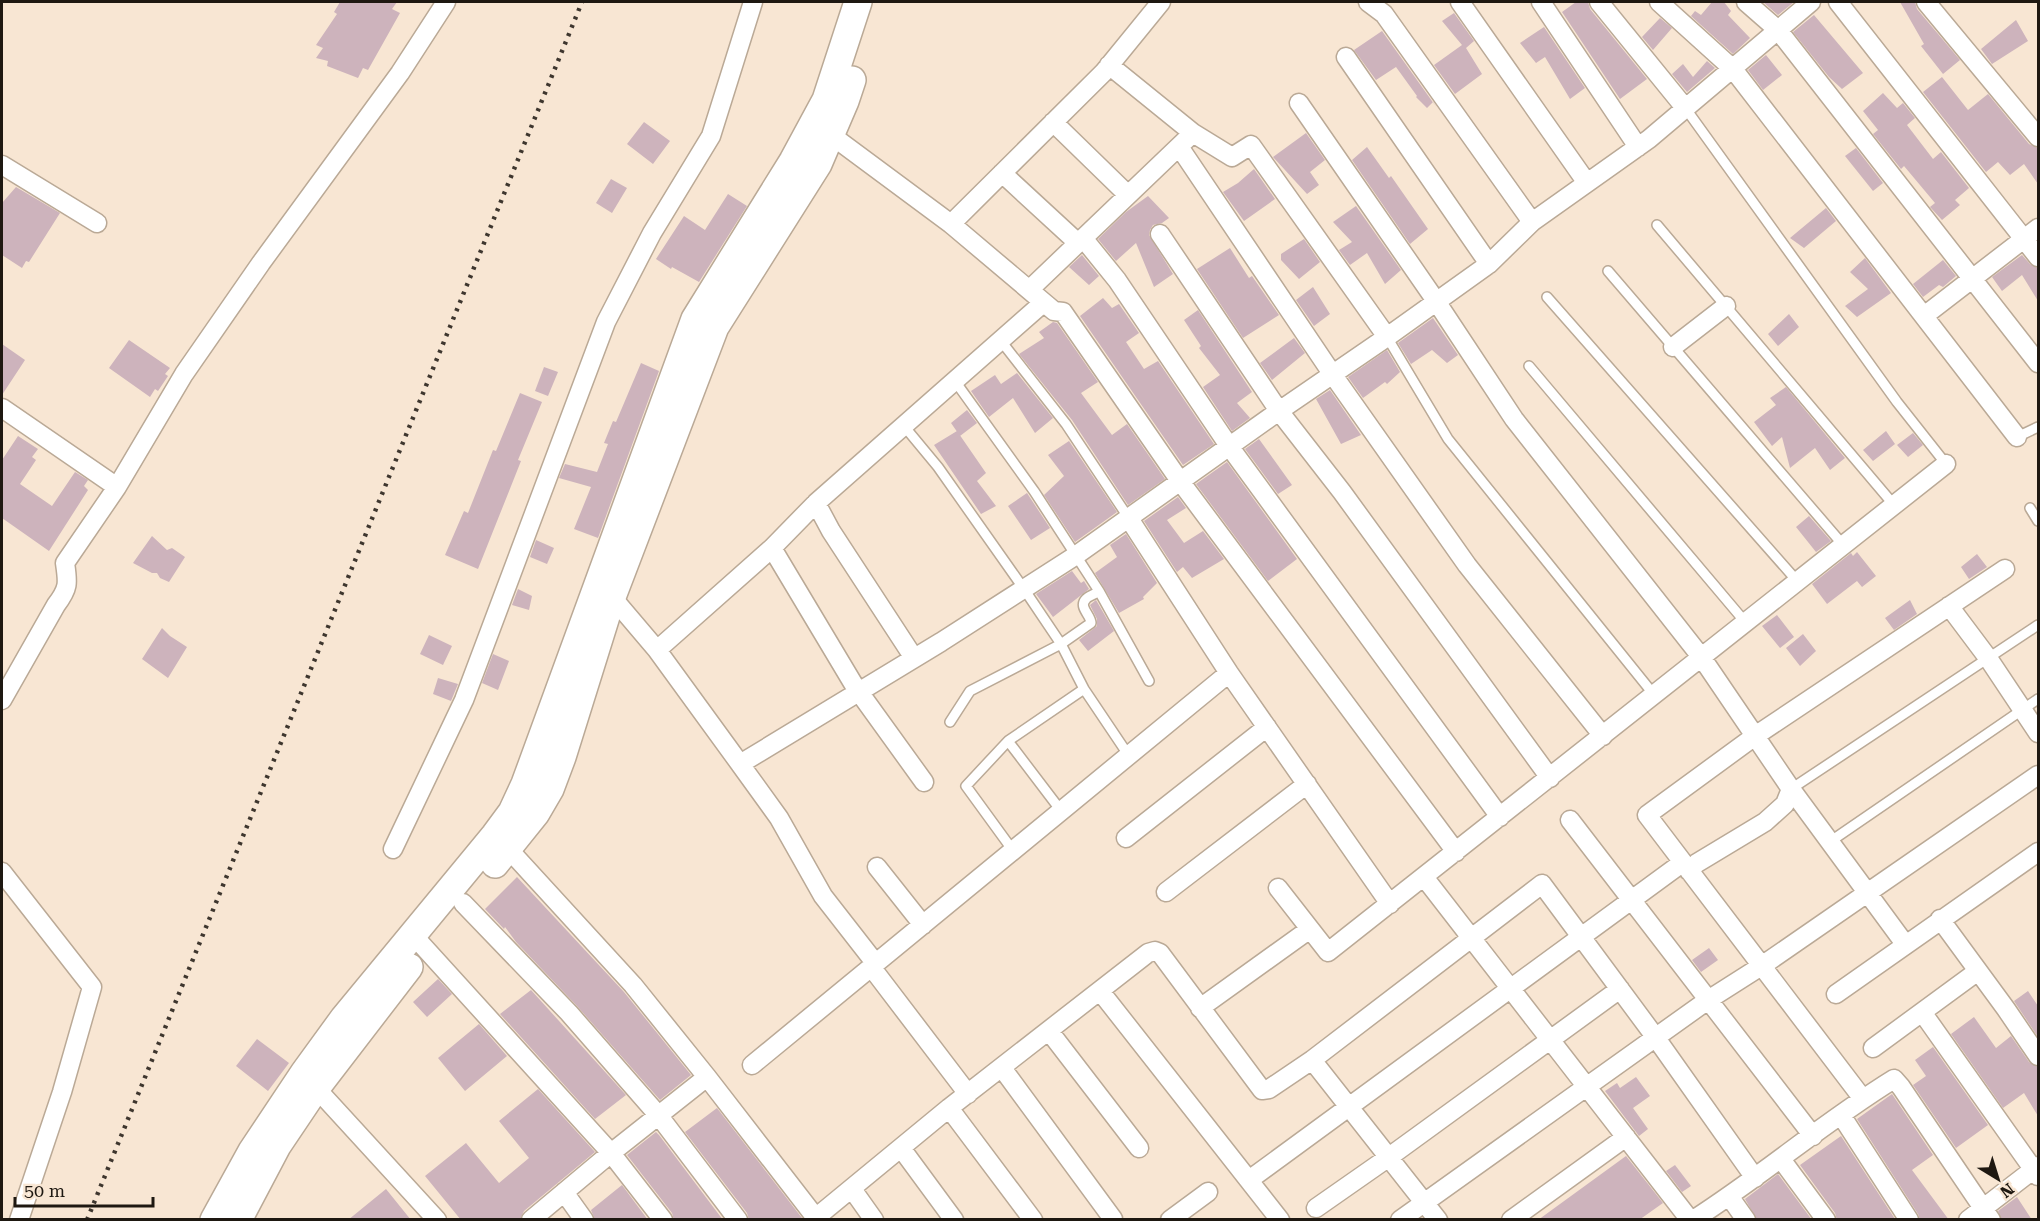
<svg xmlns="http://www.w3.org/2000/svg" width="2040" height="1221" font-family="'Roboto Serif',serif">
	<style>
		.building { fill: #cdb3bc }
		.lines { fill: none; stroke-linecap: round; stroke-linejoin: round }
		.lane-casing { stroke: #baa996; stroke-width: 12 }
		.street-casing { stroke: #baa996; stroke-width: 21 }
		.secondary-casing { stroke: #baa996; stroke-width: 30 }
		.lane { stroke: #fff; stroke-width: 9 }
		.street { stroke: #fff; stroke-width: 18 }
		.secondary { stroke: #fff; stroke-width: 27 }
		.rail { stroke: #3e362e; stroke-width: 4.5; stroke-dasharray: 3 6; stroke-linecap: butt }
	</style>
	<rect width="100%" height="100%" fill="#f8e6d3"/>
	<path class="building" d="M340 2H397L392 9 400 13 368 70 363 68 358 78 327 66 328 61 316 58 323 48 316 45 337 14 334 12Z
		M1576 2H1588L1590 9 1647 79 1620 99 1562 12Z
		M1712 2H1724L1731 11 1728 15 1750 38 1733 54 1691 16 1695 11 1701 15Z
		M1763 2H1794L1778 15Z
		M1900 2H1915L1917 9 1960 60 1943 74 1921 46 1924 44Z
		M1454 13 1474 41 1466 48 1482 74 1455 94 1434 65 1462 45 1442 21Z
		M1814 15 1863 73 1842 89 1829 77 1793 32Z
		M1660 18 1672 28 1653 50 1642 37Z
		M2016 20 2028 41 1992 64 1981 49Z
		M1544 27 1585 88 1570 99 1545 57 1536 63 1520 43Z
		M1382 31 1437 108 1433 102 1427 108 1416 97 1417 96 1396 67 1376 80 1354 50Z
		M1766 55 1782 75 1763 90 1748 70Z
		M1707 61 1715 68 1687 92 1672 74 1683 64 1693 77Z
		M1942 77 1968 110 1988 94 2029 144 2038 148V184L2024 164 2010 175 1998 162 1986 172 1923 92Z
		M1883 93 1897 108 1903 103 1915 118 1907 125 1933 159 1941 152 1969 188 1955 200 1960 205 1942 220 1930 207 1935 203 1904 166 1901 169 1873 134 1878 130 1863 111Z
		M644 122 670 141 653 164 627 144Z
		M1306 133 1325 160 1310 172 1319 185 1307 194 1273 157Z
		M1367 147 1389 178 1391 176 1428 229 1410 244 1352 160Z
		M1856 148 1883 183 1873 191 1845 156Z
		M1254 169 1275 199 1244 221 1223 192 1238 183Z
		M611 179 627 188 612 213 596 203Z
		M16 187 60 213 29 262 26 261 22 268 2 255V203Z
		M728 194 747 206 699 282 672 267 671 269 656 259 684 216 705 230Z
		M1148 196 1169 218 1162 223 1153 225 1150 230 1149 235 1173 274 1154 287 1136 243 1116 261 1098 239 1126 212Z
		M1356 206 1401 270 1385 284 1367 253 1350 265 1339 250 1352 242 1333 222Z
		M1826 208 1836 221 1804 248 1790 238Z
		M1304 239 1320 262 1299 279 1281 260V254Z
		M1230 248 1249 278 1252 276 1279 315 1243 338 1197 269Z
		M1082 255 1099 276 1089 285 1069 267Z
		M2022 255 2030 264 2038 268V301L2022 275 2002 291 1992 277Z
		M1865 258 1891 293 1857 317 1845 306 1868 289 1850 272Z
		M1943 260 1956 276 1943 287 1939 285 1923 297 1913 284Z
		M1313 287 1330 314 1314 326 1296 300Z
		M1103 298 1112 308 1119 304 1139 333 1126 342 1144 369 1158 361 1214 444 1183 465 1080 316Z
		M1198 310 1252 392 1237 403 1250 418 1232 431 1203 387 1220 375 1199 348 1201 346 1184 320Z
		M1789 314 1799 327 1778 346 1768 334Z
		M1433 318 1458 355 1447 363 1432 350 1411 364 1398 343Z
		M1053 322 1057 323 1098 382 1081 393 1112 435 1127 424 1165 479 1128 505 1072 420 1019 354 1044 338 1039 332Z
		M1294 338 1305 353 1272 380 1260 363Z
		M129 340 170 368 165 374 168 376 158 391 155 389 150 397 109 368Z
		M2 344 25 360 2 395Z
		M1387 350 1400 372 1387 384 1385 382 1363 398 1348 377Z
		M641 363 659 371 598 538 574 529 591 487 559 478 565 464 597 472 608 444 604 443 613 421 616 422Z
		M544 367 558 372 548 396 535 391Z
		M1017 373 1053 418 1035 433 1013 398 989 417 971 391 995 375 1001 384Z
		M1786 387 1845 458 1830 470 1815 448 1790 468 1782 437 1772 446 1754 422 1776 405 1770 398Z
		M1330 390 1361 435 1341 444 1316 399Z
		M520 393 542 402 518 460 521 461 478 569 445 555 464 511 468 513 493 450 496 451Z
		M967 410 977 423 960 436 951 423Z
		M957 431 986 473 977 481 996 506 981 514 934 445Z
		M1886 431 1895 444 1873 461 1863 450Z
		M1913 433 1923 445 1908 457 1897 445Z
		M18 436 38 449 32 457 36 460 20 484 52 506 75 472 88 480 84 486 88 490 49 551 2 518V460Z
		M1259 439 1292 485 1278 494 1245 449Z
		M1069 441 1117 512 1075 542 1044 495 1064 476 1048 455Z
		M1227 462 1297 559 1268 581 1196 484Z
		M1027 493 1050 528 1031 540 1008 506Z
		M1178 497 1186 508 1167 520 1184 543 1203 531 1224 559 1192 578 1183 567 1177 572 1144 521Z
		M1809 516 1831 541 1816 552 1796 527Z
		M1126 534 1157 583 1143 597 1144 599 1119 613 1095 573 1117 557 1110 545Z
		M152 536 167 550 172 548 185 557 169 582 160 578 157 573H152L133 563Z
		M536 540 554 548 547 564 530 557Z
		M1857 552 1876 576 1862 587 1857 581 1827 604 1812 584 1851 553 1853 556Z
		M1977 554 1987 567 1969 579 1961 567Z
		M1072 571 1081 583 1084 581 1089 589 1053 617 1036 594Z
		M518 589 532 596 529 610 512 605Z
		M1096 600 1114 631 1088 651 1079 640 1097 626V619L1090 605Z
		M1910 600 1917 614 1894 630 1885 618Z
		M1777 615 1794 637 1780 648 1762 626Z
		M162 628 170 636 187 647 168 678 142 659Z
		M1803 634 1816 651 1800 666 1786 648Z
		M429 635 452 646 443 665 420 654Z
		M493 654 509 661 498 690 482 683Z
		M438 678 458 684 451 701 433 694Z
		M517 877 624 992 691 1075 660 1100 577 1006 516 942 505 927 504 929 485 909Z
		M1709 948 1718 960 1701 972 1692 960Z
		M438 979 452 994 427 1017 413 1002Z
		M531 990 626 1095 595 1119 500 1014Z
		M2028 991 2038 1006V1037L2014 1001Z
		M1974 1017 1996 1048 2011 1036 2029 1062 2038 1067V1116L2024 1093 2003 1108 1951 1034Z
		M479 1024 507 1056 465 1091 438 1058Z
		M257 1039 289 1063 268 1091 236 1066Z
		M1933 1047 1988 1125 1956 1148 1913 1085 1926 1076 1915 1060Z
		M1636 1077 1650 1096 1633 1108 1648 1129 1639 1136 1605 1091 1617 1083 1620 1088Z
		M538 1089 595 1152 524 1211 520 1220H461L425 1176 466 1143 499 1183 529 1158 499 1121Z
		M1892 1094 1933 1155 1912 1170 1949 1220H1920L1918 1214 1857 1119Z
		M717 1108 802 1218V1220H749L747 1213 685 1132Z
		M656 1132 659 1135 723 1220H674L672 1213 627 1155Z
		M1841 1136 1895 1219V1220H1837L1835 1213 1800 1165Z
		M1626 1156 1663 1203 1639 1220H1538Z
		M1675 1165 1691 1186 1682 1192 1666 1171Z
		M1778 1174 1812 1220H1757L1745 1199Z
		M622 1185 648 1220H595L591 1210Z
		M386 1189 411 1220H348Z
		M2017 1197 2032 1220H2002L1998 1211Z"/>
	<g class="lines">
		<g class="lane-casing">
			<path id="lane" d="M1686 109 1897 402 1946 464
				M1657 225 1894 505
				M1608 271 1844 546
				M1547 297 1798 582
				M1387 337 1448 439 1655 696
				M1001 341 1066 424 1128 517
				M1529 366 1746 623
				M955 381 1034 491 1099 591 1149 681
				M904 426 938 467 1024 589 1061 644 1084 689 1129 756
				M2017 437 2038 427
				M2030 508 2038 521
				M950 722 970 691 1061 644 1091 623C1091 615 1078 607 1086 599 1088 596 1096 594 1099 591
				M1008 741 966 786 1014 852
				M1791 789 2038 625
				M1062 812 1008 741 1084 689
				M1831 841 2038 699"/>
		</g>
		<g class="street-casing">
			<path id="street" d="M1368 2 1384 14 1532 222
				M1460 2 1587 183
				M1541 2 1638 147
				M1599 2 1686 109
				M1659 2 1733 69 2017 437
				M1746 2 1778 30 2038 363
				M1838 2 2038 257
				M1926 2 2038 137
				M1346 57 1489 264
				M1299 103 1436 301 1514 419 1702 658 1791 789 1905 944
				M1053 122 1128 195
				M822 130 831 135 951 224 1054 311 1063 312 1180 481 1456 852
				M1193 133 1232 157 1251 145 1387 337
				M1180 148 1333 375 1467 565 1603 736
				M2 165 97 223
				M1002 173 1078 243
				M951 224 1104 72 1161 2
				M1160 234 1279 411 1342 492 1550 778
				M1083 238 1117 280 1229 446 1500 817
				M1029 290 1193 133 1109 65
				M1924 316 2038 228
				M1673 347 1726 306
				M2 408 117 487
				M816 503 831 531 914 658
				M1128 517 1229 673 1390 904
				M772 548 854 685 924 782
				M612 597 657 650 740 764 941 642 1075 556 1279 411 1387 337 1489 264 1532 222 1649 139 1811 2
				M1949 606 1988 658 2038 733
				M657 650 772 548 816 503 1043 303
				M2 700 56 605C69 588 68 583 65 563L117 487 184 374 261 263 400 73 446 2
				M740 764 779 818 823 896 876 964
				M1570 820 1813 1136
				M1126 838 1267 727
				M502 842 633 985 707 1077 816 1218
				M393 849 464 700 606 322 652 233 711 136 753 2
				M877 867 923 925
				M1689 871 1697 863 1765 822 1785 804 1791 789
				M2 872 92 987 62 1092 19 1220
				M1424 877 1690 1220
				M1278 888 1328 952 1946 464
				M1166 892 1307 784
				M463 903 569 1013 659 1116 738 1220
				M1940 919 2006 1009 2038 1056
				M413 935 611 1153 663 1220
				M872 968 968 1094
				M1100 991 1280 1220
				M1836 994 2038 852
				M1200 1008 1310 929
				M1922 1012 2038 1176
				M1049 1031 1139 1148
				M1873 1048 1978 971
				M1312 1060 1438 1220
				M752 1065 1229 673
				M1002 1068 1113 1219
				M316 1088 437 1220
				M1863 1099 1647 815 1755 736 2005 569
				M949 1108 1033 1220
				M1841 1115 1909 1220
				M901 1148 954 1220
				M1781 1159 1826 1220
				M1249 1180 1682 863
				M852 1189 874 1220
				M564 1192 584 1220
				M1729 1196 1746 1220
				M1316 1208 1389 1157 1620 989
				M531 1220 611 1153 707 1077
				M813 1220 949 1108 1148 953 1155 951 1160 953 1262 1090 1269 1089 1312 1060 1542 884 1656 1038 1755 1178
				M1170 1220 1208 1192
				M1400 1220 1708 1000 1763 965 2038 775
				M1511 1220 1626 1137
				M1693 1220C1762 1176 1824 1122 1894 1079L1901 1087 1991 1220
				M1968 1220 2038 1166"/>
		</g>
		<g class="secondary-casing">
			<path id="secondary" d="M495 864 536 813 550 789 562 757 612 597 715 327 818 164 845 101 852 80
				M214 1220 252 1151 304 1073 344 1018 495 835 512 812 525 784 695 319 793 161 826 100 858 2
				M238 1220 277 1146 316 1088 409 967"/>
		</g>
		<use href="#lane" class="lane"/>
		<use href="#street" class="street"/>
		<use href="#secondary" class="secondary"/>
		<path class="rail" d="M87 1220 582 2"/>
	</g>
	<rect width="2040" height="1221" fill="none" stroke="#1e1811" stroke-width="6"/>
	<g transform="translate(1998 1179) rotate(142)" stroke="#f8e6d3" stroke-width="4.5" paint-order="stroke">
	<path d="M0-4.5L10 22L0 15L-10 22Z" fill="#1e1811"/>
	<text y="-9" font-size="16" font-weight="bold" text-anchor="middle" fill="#1e1811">N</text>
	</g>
	<path d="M15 1197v9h138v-9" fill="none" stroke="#1e1811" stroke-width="3"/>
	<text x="24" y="1197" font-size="18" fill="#1e1811" stroke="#f8e6d3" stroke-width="4.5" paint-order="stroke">50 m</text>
</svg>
